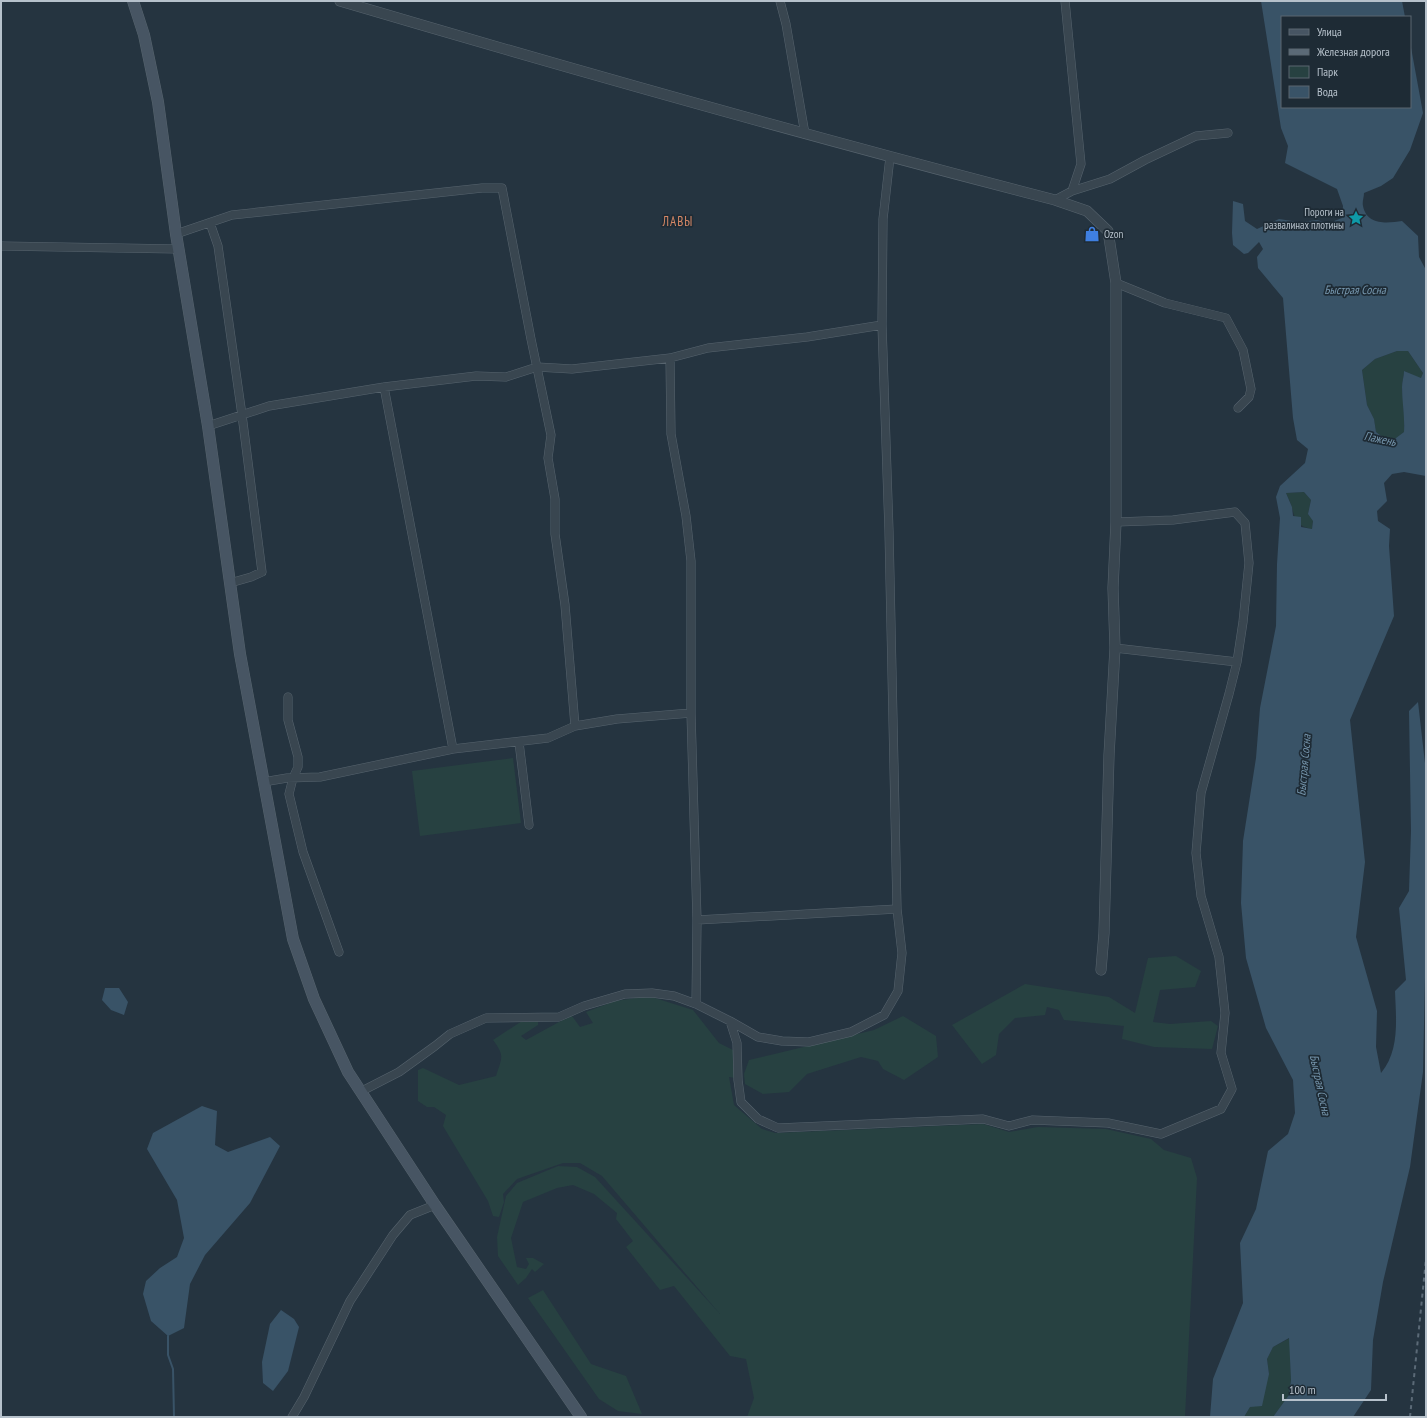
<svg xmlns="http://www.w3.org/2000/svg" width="1427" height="1418" font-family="'PT Sans Narrow',sans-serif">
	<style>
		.green { fill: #274141 }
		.water { fill: #395367; fill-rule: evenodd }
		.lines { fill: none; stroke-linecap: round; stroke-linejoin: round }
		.stream { stroke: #395367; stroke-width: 2 }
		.minor-casing { stroke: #57646e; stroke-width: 9 }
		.tertiary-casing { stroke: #57646e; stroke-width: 11 }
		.secondary-casing { stroke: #57646e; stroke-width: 12 }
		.minor { stroke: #394650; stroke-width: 8 }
		.tertiary { stroke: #394650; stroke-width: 10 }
		.secondary { stroke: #475563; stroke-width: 11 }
		.rail { stroke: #5b6a77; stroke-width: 2; stroke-dasharray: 4 4; stroke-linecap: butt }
		.labels { text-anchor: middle; stroke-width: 3.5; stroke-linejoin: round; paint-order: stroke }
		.poi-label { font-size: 11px; fill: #b6c1cb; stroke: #1e2b35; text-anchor: end }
		.water-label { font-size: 12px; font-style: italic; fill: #7696ad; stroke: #1e2b35 }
		.quarter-label { font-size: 13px; letter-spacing: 1px; fill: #d68866; stroke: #1e2b35 }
	</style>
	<rect width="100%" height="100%" fill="#253440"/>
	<path class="green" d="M1397 351H1408L1423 373 1421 379 1404 371C1404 377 1402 382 1402 387 1403 402 1405 417 1404 432L1393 441 1384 438 1376 432 1374 419 1367 405 1362 370 1375 359Z
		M1304 492 1311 500 1308 514 1313 520 1312 529C1298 526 1296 522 1292 508 1291 503 1288 498 1286 493Z
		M513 758 521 823 420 836 412 771Z
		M1176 956 1201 971 1195 987 1160 990 1153 1022 1170 1024 1211 1021 1218 1026 1212 1049 1154 1047 1122 1039 1124 1026 1064 1020 1059 1010 1047 1007 1045 1015 1015 1018 999 1034 996 1055 982 1064 952 1025 1025 984 1109 997 1135 1013 1148 958Z
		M643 997 655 998 693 1010 719 1043 733 1050 736 1078 729 1077 734 1105 762 1129 775 1133 983 1124 1009 1132 1038 1127 1106 1129 1151 1139 1164 1150 1191 1158 1197 1178 1185 1417H747L754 1398 746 1359 730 1356 674 1286 660 1290 626 1247 633 1241 616 1219 617 1213 594 1194 573 1185 557 1188 523 1202 511 1238 517 1267 526 1269 529 1264 526 1258H533L544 1264 535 1272 532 1269 526 1278 518 1285 498 1256 497 1237 506 1196 517 1183 558 1166 577 1167 595 1177 720 1314 602 1176 580 1163H563L517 1179 503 1194 504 1202 499 1217 493 1216 488 1201 443 1126 446 1115 434 1107H427L418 1101V1070L423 1068 459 1085 496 1076C502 1057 505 1056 493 1040L522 1021H538V1025L521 1036 526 1040 559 1022 572 1016 580 1027 593 1023 586 1012 615 1001Z
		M903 1016 936 1036 938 1057 904 1080 883 1069 878 1061 861 1057 807 1074 789 1092 763 1094 745 1084 744 1074 749 1060 874 1030Z
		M543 1290 591 1364 626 1376 642 1414 618 1411 599 1399 528 1298Z
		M1290 1338 1291 1380 1289 1396 1273 1417H1244L1269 1374 1267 1359 1273 1347Z"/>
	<path class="water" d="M1261 1H1402L1405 17H1282V107H1410V42L1423 113 1410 150 1393 178 1381 186 1364 193C1364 197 1362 202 1363 206 1367 226 1388 223 1402 221L1418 236 1419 257 1426 270V476L1404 472 1392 474 1384 483 1387 501 1377 511 1378 521 1390 529 1389 546 1394 616 1350 720 1365 862 1356 937 1377 1011 1376 1047 1381 1073C1400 1050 1396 1019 1395 991L1406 980 1399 908 1409 891 1411 831 1409 711 1418 702 1426 772V930L1423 1072 1410 1167 1383 1282 1373 1340 1371 1390 1353 1417H1273L1289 1395 1291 1380 1289 1338 1273 1347 1267 1359 1269 1374 1262 1406 1250 1407 1244 1417H1210L1213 1379 1243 1303 1240 1243 1256 1209 1268 1151 1288 1134 1295 1113 1293 1080 1266 1028 1246 958 1241 903 1243 841 1256 758 1260 708 1276 626 1277 564 1280 518 1276 497 1280 486 1305 463 1308 449 1297 440 1293 418 1283 298 1258 268 1257 257 1263 249 1259 242 1248 253 1244 254 1233 245 1232 233 1233 201 1243 204 1245 221 1257 229 1279 219 1299 222 1317 220 1329 223 1342 218 1343 206 1337 189 1285 163 1288 146 1281 128ZM1397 351H1408L1423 373 1421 378 1404 371C1404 376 1402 382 1402 387 1402 402 1405 417 1404 432L1392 441 1384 438 1376 432 1374 419 1367 405 1362 370 1375 359ZM1304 492 1311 500 1308 514 1313 521 1312 529 1301 527V517L1293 516 1292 507 1286 493Z
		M105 988H119L128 1002 124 1015 111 1010 102 1000Z
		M202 1106 217 1111 215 1145 228 1152 270 1137 280 1146 250 1203 205 1255 190 1284 184 1328 168 1336 151 1321 143 1294 146 1281 160 1268 177 1257 184 1238 177 1200 147 1149 153 1133Z
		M281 1310 294 1319 299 1327 288 1371 273 1391 263 1383 262 1362 270 1324Z"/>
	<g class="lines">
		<path class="stream" d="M168 1336V1355L173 1369 174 1417"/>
		<g class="minor-casing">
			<path id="minor" d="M780 1 786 24 805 134
				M1065 1 1081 164 1072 191
				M1055 200 1072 191 1110 179 1145 160 1196 136 1228 133
				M210 223 218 246 242 415 262 572 251 577 230 583
				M176 234 232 215 482 188H502L531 339 551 435 548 458 555 499V534L565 605 575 726
				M1 246 178 249
				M1116 283 1165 303 1226 318 1243 350 1251 389 1249 397 1238 408
				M670 358 671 434 686 516 691 561V713L697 920 696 1004
				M384 387 453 749
				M208 426 269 406 384 387 476 376 506 377 537 367 572 369 670 358 708 348 807 337 882 325
				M1115 648 1237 662
				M288 697V720L298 757V767L293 778 289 794 303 852 339 952
				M519 742 529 825
				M263 782 287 778 320 777 453 749 548 738 575 726 617 719 691 713
				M697 920 897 909
				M730 1021 737 1043 738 1080 741 1102 758 1119 778 1128 983 1119 1009 1126 1032 1120 1108 1123 1161 1134 1221 1109 1232 1089 1221 1053 1225 1013 1219 957 1201 896 1196 853 1201 793 1229 694 1237 662 1243 622 1249 563 1245 523 1235 512 1173 520 1116 522
				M360 1092 399 1072 435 1046 450 1034 486 1018 559 1017 584 1006 625 994 652 993 674 996 696 1004 730 1021 758 1037 782 1041 809 1042 851 1032 884 1015 898 991 902 953 897 909 889 531 882 325 883 219 890 157
				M292 1417 304 1397 350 1301 393 1235 410 1215 435 1205"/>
		</g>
		<g class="tertiary-casing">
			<path id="tertiary" d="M340 1C577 71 815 138 1055 200L1087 211 1108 231 1116 283V522L1113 588 1115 648 1109 755 1104 933 1101 970"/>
		</g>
		<g class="secondary-casing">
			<path id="secondary" d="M133 1 144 35 158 102 176 234 208 426 240 654 293 939 314 999 348 1072 435 1205 581 1417"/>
		</g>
		<use href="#minor" class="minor"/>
		<use href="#tertiary" class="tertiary"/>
		<use href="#secondary" class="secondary"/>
		<path class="rail" d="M1410 1417 1426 1259"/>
	</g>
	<defs>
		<g id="sight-bare" transform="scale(1.2)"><path d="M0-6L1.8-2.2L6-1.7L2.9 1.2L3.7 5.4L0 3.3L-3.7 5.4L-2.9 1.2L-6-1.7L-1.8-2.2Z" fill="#0f9aa8" stroke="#1e2b35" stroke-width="2.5" paint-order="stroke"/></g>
		<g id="shop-bare" transform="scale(1.2)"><path d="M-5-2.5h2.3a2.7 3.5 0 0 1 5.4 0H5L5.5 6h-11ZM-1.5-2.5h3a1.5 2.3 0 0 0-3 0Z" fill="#3f7fe0" stroke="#1e2b35" stroke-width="2.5" paint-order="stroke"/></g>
	</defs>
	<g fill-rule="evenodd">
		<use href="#sight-bare" x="1356" y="218"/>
		<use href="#shop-bare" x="1092" y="234"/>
	</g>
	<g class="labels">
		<g class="poi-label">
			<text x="1344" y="216">Пороги на<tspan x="1344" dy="13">развалинах плотины</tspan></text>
			<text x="1104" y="238" text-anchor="start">Ozon</text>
		</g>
		<g class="water-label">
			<text x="1355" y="294">Быстрая Сосна</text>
			<text transform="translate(1380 439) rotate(11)" y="4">Пажень</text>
			<text transform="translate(1304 765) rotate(-85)" y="4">Быстрая Сосна</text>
			<text transform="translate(1320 1085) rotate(78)" y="4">Быстрая Сосна</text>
		</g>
		<g class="quarter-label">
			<text x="678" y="226">ЛАВЫ</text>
		</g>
	</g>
	<rect width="1427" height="1418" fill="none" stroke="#b6c1cb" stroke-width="4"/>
	<rect x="1281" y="16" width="130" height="92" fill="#1e2b35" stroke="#5b6771"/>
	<rect x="1289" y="29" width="20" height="6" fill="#475563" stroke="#5b6771"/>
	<text x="1317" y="36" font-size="12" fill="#b6c1cb">Улица</text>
	<rect x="1289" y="49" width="20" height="6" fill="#5b6a77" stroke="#5b6771"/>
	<text x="1317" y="56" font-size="12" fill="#b6c1cb">Железная дорога</text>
	<rect x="1289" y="66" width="20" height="12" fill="#274141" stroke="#5b6771"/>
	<text x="1317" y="76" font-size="12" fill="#b6c1cb">Парк</text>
	<rect x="1289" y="86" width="20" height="12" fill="#395367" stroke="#5b6771"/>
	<text x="1317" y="96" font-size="12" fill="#b6c1cb">Вода</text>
	<path d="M1283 1394v6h103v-6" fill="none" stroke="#b6c1cb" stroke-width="2"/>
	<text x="1289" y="1394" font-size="12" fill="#b6c1cb" stroke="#1e2b35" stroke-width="3" paint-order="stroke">100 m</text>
</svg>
